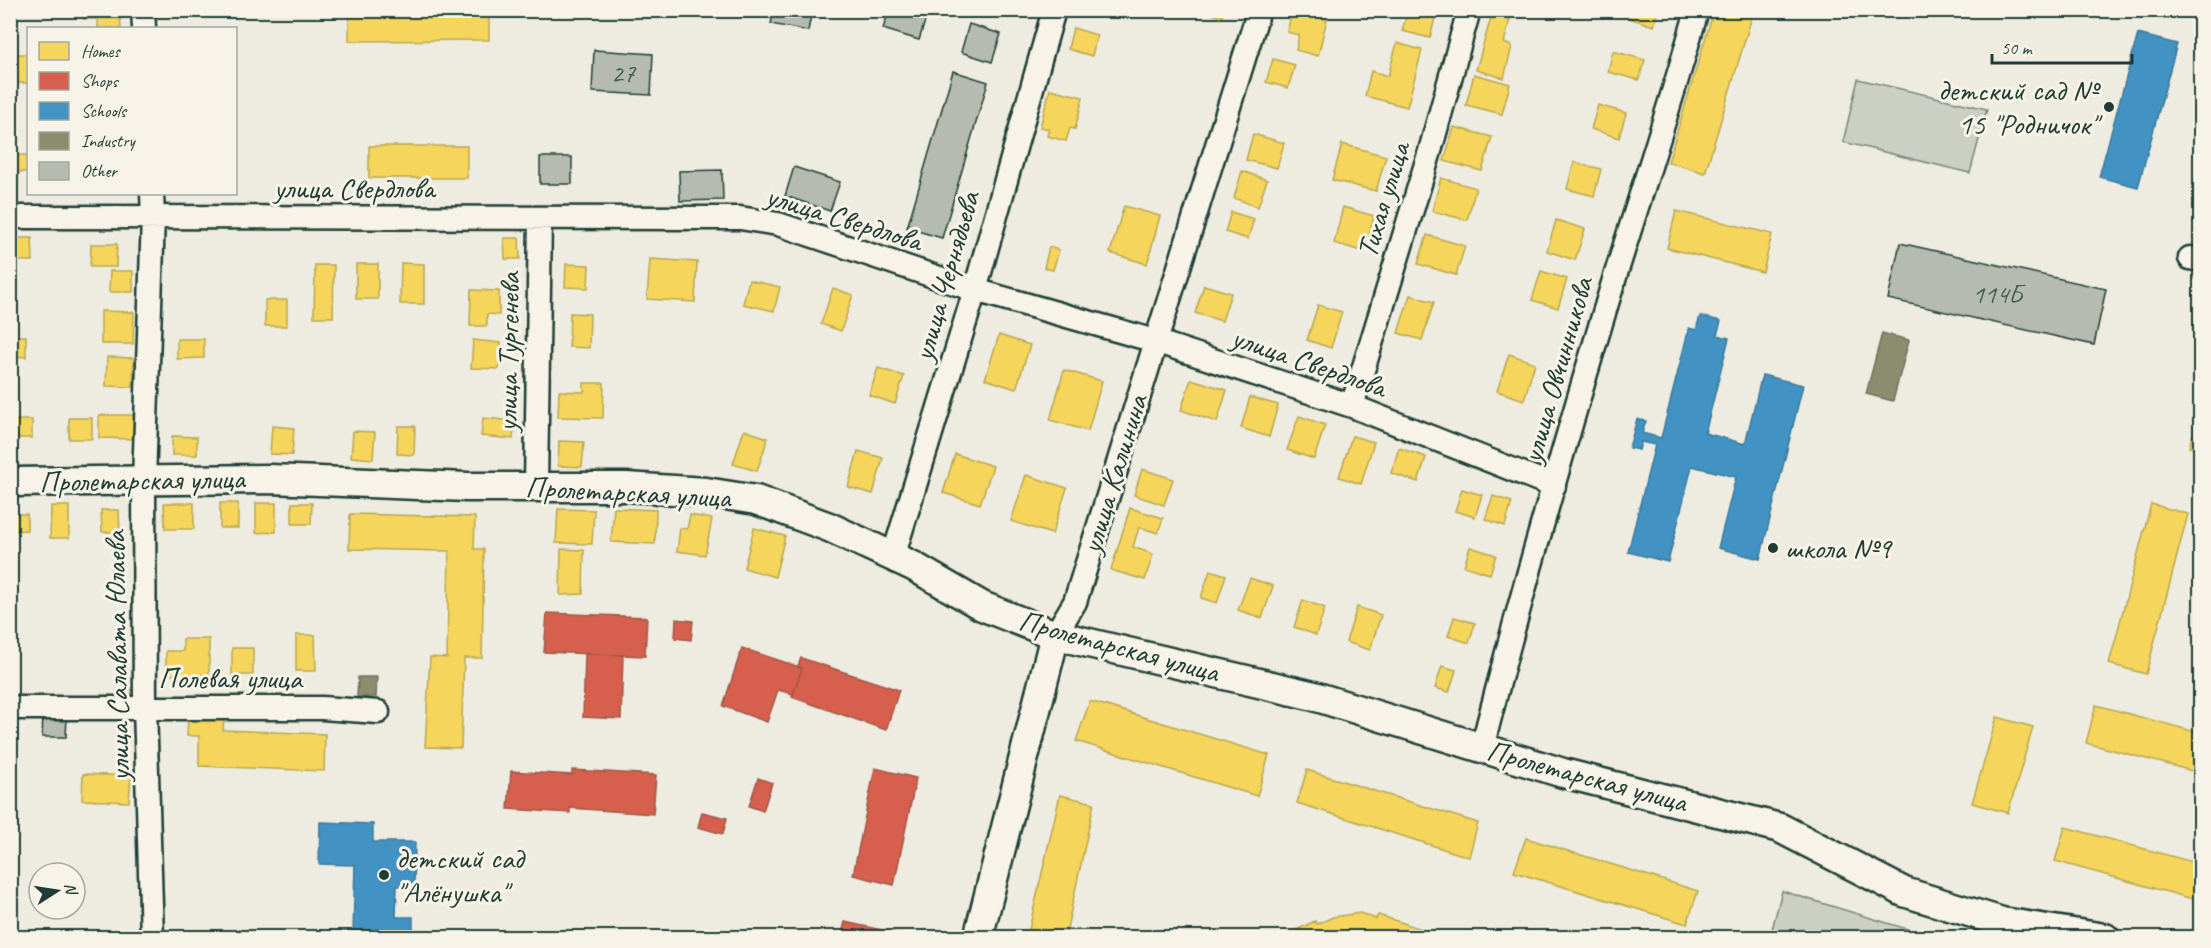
<svg xmlns="http://www.w3.org/2000/svg" width="2211" height="948" font-family="Caveat,sans-serif">
	<style>
		.green { fill: #cccfc4; stroke: #76867c; stroke-width: 1.5 }
		.homes { fill: #f6d55c; stroke: #b6a750; stroke-width: 1.5 }
		.shops { fill: #d6604d; stroke: #9f5646; stroke-width: 1.5 }
		.schools { fill: #4393c3; stroke: #387998; stroke-width: 1.5 }
		.industry { fill: #8c8c6e; stroke: #6b745d; stroke-width: 1.5 }
		.building { fill: #b5bbb0; stroke: #1f3d34; stroke-width: 1.5 }
		.lines { fill: none; stroke-linecap: round; stroke-linejoin: round }
		.minor-casing { stroke: #1f3d34; stroke-width: 27 }
		.tertiary-casing { stroke: #1f3d34; stroke-width: 33 }
		.minor { stroke: #f7f3e8; stroke-width: 22 }
		.tertiary { stroke: #f7f3e8; stroke-width: 28 }
		.poi-dot { fill: #1f3d34; stroke: #f7f3e8; stroke-width: 2 }
		.labels { text-anchor: middle; stroke-width: 6; stroke-linejoin: round; paint-order: stroke }
		.number-label { font-size: 27px; fill: #445c53 }
		.poi-label { font-size: 30px; fill: #1f3d34; stroke: #f7f3e8; text-anchor: start }
		.street-label { font-size: 30px; fill: #1f3d34; stroke: #f7f3e8 }
	</style>
	<rect width="100%" height="100%" fill="#eeece1"/>
	<filter id="ink" filterUnits="userSpaceOnUse"><feTurbulence type="fractalNoise" baseFrequency=".0167" numOctaves="2"/><feDisplacementMap in="SourceGraphic" scale="12" xChannelSelector="R" yChannelSelector="G"/><feConvolveMatrix kernelMatrix="1 2 1 2 8 2 1 2 1" color-interpolation-filters="sRGB"/></filter>
	<g filter="url(#ink)">
		<path class="green" d="M1858 79 1987 109 1970 173 1843 142Z
			M1782 891 1927 935V937H1770Z"/>
		<path class="homes" d="M83 10H120L121 28H98V19H83Z
			M349 10H489V40L349 41Z
			M1200 10H1224L1222 17Z
			M1408 10H1437L1430 38 1402 31Z
			M1632 10H1659L1654 26 1629 18Z
			M1714 10H1754L1705 173 1668 162Z
			M1292 11 1327 19 1318 56 1296 50 1299 35 1287 32Z
			M1492 14 1510 19 1504 43 1512 46 1504 78 1476 70Z
			M1073 28 1097 35 1092 56 1068 49Z
			M1397 43 1422 50 1407 107 1365 96 1371 71 1388 76Z
			M1613 51 1645 60 1639 80 1608 72Z
			M10 54H28V83H10Z
			M1273 59 1295 65 1288 88 1266 82Z
			M1474 74 1510 84 1502 114 1466 105Z
			M1050 89 1083 97 1075 129 1070 128 1066 141 1047 136 1049 129 1040 127Z
			M1598 105 1626 113 1619 138 1591 129Z
			M1454 127 1492 137 1482 171 1444 161Z
			M1253 134 1284 143 1277 168 1246 160Z
			M1342 144 1386 156 1376 191 1332 180Z
			M369 146H467V178H369Z
			M10 155H28V172H18V184H10Z
			M1574 162 1601 169 1594 196 1567 189Z
			M1242 171 1267 180 1258 207 1234 198Z
			M1441 178 1476 188 1467 220 1432 211Z
			M1124 206 1160 216 1147 264 1110 253Z
			M1343 207 1374 216 1365 252 1334 243Z
			M1676 211 1772 234 1763 272 1667 248Z
			M1231 212 1254 219 1248 239 1225 232Z
			M1556 220 1585 229 1575 260 1547 251Z
			M1427 235 1465 246 1456 275 1418 264Z
			M10 238H32L33 261H10Z
			M504 238H519L520 259H505Z
			M91 244H117L116 267H90Z
			M1049 247 1059 250 1053 270 1044 268Z
			M650 259 697 262 695 302 647 299Z
			M401 263 424 264V304H400Z
			M356 264H378V299H356Z
			M566 264 589 265 588 288 565 287Z
			M315 265H334L333 317H314Z
			M110 271H133V292H109Z
			M1541 271 1567 279 1558 308 1532 300Z
			M749 280 780 287 774 311 743 304Z
			M1204 285 1231 293 1222 321 1195 313Z
			M833 288 853 295 841 331 821 324Z
			M471 290 499 291V315L487 314V326H470Z
			M1410 295 1434 302 1422 340 1398 333Z
			M265 300H287V326H265Z
			M2200 300V331L2192 329Z
			M1318 305 1342 312 1331 348 1307 340Z
			M101 311 134 312 133 344H101Z
			M570 313 590 314 589 348 569 347Z
			M999 335 1030 345 1016 389 985 379Z
			M10 336H26V357L10 356Z
			M177 339H204V358L177 359Z
			M473 340 501 343 499 369 471 368Z
			M1509 354 1535 363 1524 400 1497 391Z
			M107 357 134 358 133 387 106 386Z
			M878 368 904 376 895 404 869 395Z
			M1064 370 1102 381 1088 431 1050 420Z
			M1191 379 1227 390 1217 422 1181 410Z
			M584 383H604L603 418 558 417 559 391 584 392Z
			M1250 397 1278 405 1269 437 1241 428Z
			M2200 410V450L2189 447Z
			M99 415H134L133 439 99 438Z
			M1299 416 1325 425 1314 459 1287 450Z
			M69 418H92V439H69Z
			M483 418 515 421 513 439 481 436Z
			M10 420H32V438H10Z
			M272 426 294 428 292 455 270 454Z
			M398 426H415L414 455 397 454Z
			M744 430 768 438 757 471 733 464Z
			M353 431 375 432 373 459 351 457Z
			M172 436 197 437V455H172Z
			M1352 436 1374 442 1361 484 1339 477Z
			M559 441 584 442 582 467 558 466Z
			M1399 448 1426 457 1418 482 1391 473Z
			M858 451 883 458 873 494 848 487Z
			M955 454 993 466 980 504 943 493Z
			M1142 469 1173 479 1164 505 1134 495Z
			M1026 475 1067 488 1052 534 1011 521Z
			M1462 489 1482 495 1475 517 1455 511Z
			M1493 496 1512 502 1505 526 1485 519Z
			M164 503H194V529H165Z
			M220 503H238V528H220Z
			M256 503H276V532L256 533Z
			M292 503H312L311 524H292Z
			M2151 504 2188 514 2146 674 2109 664Z
			M51 506H69V538H50Z
			M614 508 656 510 655 544 611 542Z
			M1130 508 1163 518 1158 533 1139 527 1133 547 1153 554 1145 580 1111 570Z
			M558 509 594 510 592 544 556 543Z
			M101 510H119L120 532H102Z
			M14 514H27V530L14 531Z
			M350 514 475 517 474 549H484L482 658H464L461 748 425 747 430 657 447 658 449 551 349 549Z
			M690 515 712 519 705 555 677 551 680 528 687 529Z
			M754 528 785 536 775 577 744 568Z
			M1470 547 1496 555 1490 574 1464 566Z
			M561 549 584 550 583 594 560 595Z
			M1210 570 1226 575 1217 603 1201 598Z
			M1250 578 1273 586 1262 618 1238 610Z
			M1303 600 1325 608 1316 635 1294 627Z
			M1357 607 1381 615 1370 650 1346 642Z
			M1454 617 1475 623 1469 643 1448 636Z
			M296 635H315L316 671H296Z
			M183 639H209V675H166V651H183Z
			M232 648H253V675H232Z
			M1442 666 1456 670 1449 692 1435 688Z
			M1090 701 1269 755 1257 796 1076 741Z
			M2096 705 2200 733V773L2086 743Z
			M188 717H224L223 730 325 734 324 771 199 766V736H187Z
			M1997 717 2033 727 2008 813 1972 803Z
			M1307 770 1478 823 1469 857 1297 803Z
			M83 774 131 776 129 802 82 800Z
			M1060 795 1094 803 1065 938H1027Z
			M2065 827 2200 864V901L2055 861Z
			M1526 838 1698 891 1687 924 1514 872Z
			M1360 913 1376 919 1378 915 1431 932 1429 936 1433 938H1280L1315 921 1317 924 1333 917Z"/>
		<path class="shops" d="M547 613 647 617 645 656 544 652Z
			M676 619 693 621 691 640 675 638Z
			M742 648 802 668 793 694 778 690 767 722 723 706Z
			M585 654 623 655 621 719 583 717Z
			M801 658 899 690 886 730 792 697 802 668 798 666Z
			M875 768 916 778 894 885 853 875Z
			M572 770 656 775 653 814 570 808V813L508 809 511 771 572 775Z
			M758 778 772 783 763 811 749 806Z
			M702 812 727 818 723 834 698 827Z
			M845 922 896 933 895 938H841Z"/>
		<path class="schools" d="M2138 34 2177 44 2138 187 2099 177Z
			M1700 316 1721 321 1717 335 1729 338 1705 433 1745 444 1762 375 1803 385 1760 559 1718 548 1736 477 1692 466 1668 562 1628 552 1655 445 1641 442 1639 450 1629 448 1637 419 1646 421 1642 433 1661 438 1689 328 1696 330Z
			M320 822 373 824V842H415L414 886H397L396 917H413V938H318V931L353 932 355 865 319 864Z"/>
		<path class="industry" d="M1882 333 1909 340 1893 401 1866 394Z
			M358 677H377L376 697H357Z"/>
		<path class="building" d="M774 10H812L808 31 771 24Z
			M889 10H912L927 15 919 40 883 29Z
			M969 24 1001 34 992 62 961 52Z
			M594 50 653 54 651 95 592 92Z
			M953 71 988 82 942 238 907 228Z
			M540 157H572V184H540Z
			M794 167 840 182 830 211 785 196Z
			M722 170 723 200 680 201 679 171Z
			M1900 243 2106 289 2094 345 1888 299Z
			M43 715 67 716 66 737H42Z"/>
		<g class="lines">
			<g class="minor-casing">
				<path id="minor" d="M143 10 144 28
					M152 194 153 217 144 481 145 707 152 938
					M10 217 740 218 778 224 975 290 1155 341 1352 406 1554 486
					M2190 258 2200 260
					M1352 406 1430 151 1469 10
					M536 486 540 219
					M893 557 975 290 1054 10
					M1055 635 1075 602 1259 10
					M10 708H322L378 712
					M1482 748C1522 591 1567 435 1614 280 1642 190 1672 101 1697 10"/>
			</g>
			<g class="tertiary-casing">
				<path id="tertiary" d="M10 482 270 479 467 487H626L706 492 756 500 829 527 913 566 982 606 1055 635 1314 696 1563 773 1780 828 1904 892 2002 922 2105 938
					M978 938 1055 635"/>
			</g>
			<use href="#minor" class="minor"/>
			<use href="#tertiary" class="tertiary"/>
		</g>
	</g>
	<g class="poi-dot">
		<circle cx="2109" cy="107" r="6"/>
		<circle cx="1773" cy="548" r="6"/>
		<circle cx="384" cy="875" r="6"/>
	</g>
	<g class="labels">
		<g class="number-label">
			<text x="623" y="82">27</text>
			<text x="1997" y="303">114Б</text>
		</g>
		<g class="poi-label">
			<text x="2097" y="100" text-anchor="end">детский сад №<tspan x="2097" dy="34">15 "Родничок"</tspan></text>
			<text x="1785" y="558">школа №9</text>
			<text x="396" y="868">детский сад<tspan x="396" dy="34">"Алёнушка"</tspan></text>
		</g>
		<g class="street-label">
			<text x="354" y="198">улица Свердлова</text>
			<text transform="translate(1383 200) rotate(-73)" y="10">Тихая улица</text>
			<text transform="translate(844 218) rotate(17)" y="10">улица Свердлова</text>
			<text transform="translate(946 276) rotate(-74)" y="10">улица Чернядьева</text>
			<text transform="translate(508 352) rotate(-89)" y="10">улица Тургенева</text>
			<text transform="translate(1309 362) rotate(19)" y="10">улица Свердлова</text>
			<text transform="translate(1557 370) rotate(-74)" y="10">улица Овчинникова</text>
			<text transform="translate(1114 474) rotate(-73)" y="10">улица Калинина</text>
			<text transform="translate(142 480) rotate(-1)" y="10">Пролетарская улица</text>
			<text transform="translate(628 492) rotate(3)" y="10">Пролетарская улица</text>
			<text transform="translate(1119 646) rotate(15)" y="10">Пролетарская улица</text>
			<text transform="translate(117 656) rotate(-91)" y="10">улица Салавата Юлаева</text>
			<text x="230" y="688">Полевая улица</text>
			<text transform="translate(1587 776) rotate(15)" y="10">Пролетарская улица</text>
		</g>
	</g>
	<rect width="2211" height="948" fill="none" stroke="#f7f3e8" stroke-width="36"/>
	<rect x="18" y="18" width="2175" height="912" fill="none" stroke="#1f3d34" stroke-width="2" filter="url(#ink)"/>
	<rect x="27" y="27" width="210" height="168" fill="#f7f3e8" stroke="#a1aaa0" stroke-width="1.5"/>
	<rect x="39" y="42" width="30" height="18" fill="#f6d55c" stroke="#a1aaa0" stroke-width="1.5"/>
	<text x="81" y="57" font-size="18" fill="#1f3d34">Homes</text>
	<rect x="39" y="72" width="30" height="18" fill="#d6604d" stroke="#a1aaa0" stroke-width="1.5"/>
	<text x="81" y="87" font-size="18" fill="#1f3d34">Shops</text>
	<rect x="39" y="102" width="30" height="18" fill="#4393c3" stroke="#a1aaa0" stroke-width="1.5"/>
	<text x="81" y="117" font-size="18" fill="#1f3d34">Schools</text>
	<rect x="39" y="132" width="30" height="18" fill="#8c8c6e" stroke="#a1aaa0" stroke-width="1.5"/>
	<text x="81" y="147" font-size="18" fill="#1f3d34">Industry</text>
	<rect x="39" y="162" width="30" height="18" fill="#b5bbb0" stroke="#a1aaa0" stroke-width="1.5"/>
	<text x="81" y="177" font-size="18" fill="#1f3d34">Other</text>
	<g transform="translate(57 891) rotate(78)"><circle r="28" fill="#f7f3e8" stroke="#a1aaa0" stroke-width="1.5"/>
	<path d="M0-4.5L10 22L0 15L-10 22Z" fill="#1f3d34"/>
	<text y="-9" font-size="16" font-weight="bold" text-anchor="middle" fill="#1f3d34">N</text>
	</g>
	<path d="M1992 54v9h140v-9" fill="none" stroke="#1f3d34" stroke-width="3"/>
	<text x="2001" y="54" font-size="18" fill="#1f3d34" stroke="#f7f3e8" stroke-width="4.5" paint-order="stroke">50 m</text>
</svg>
